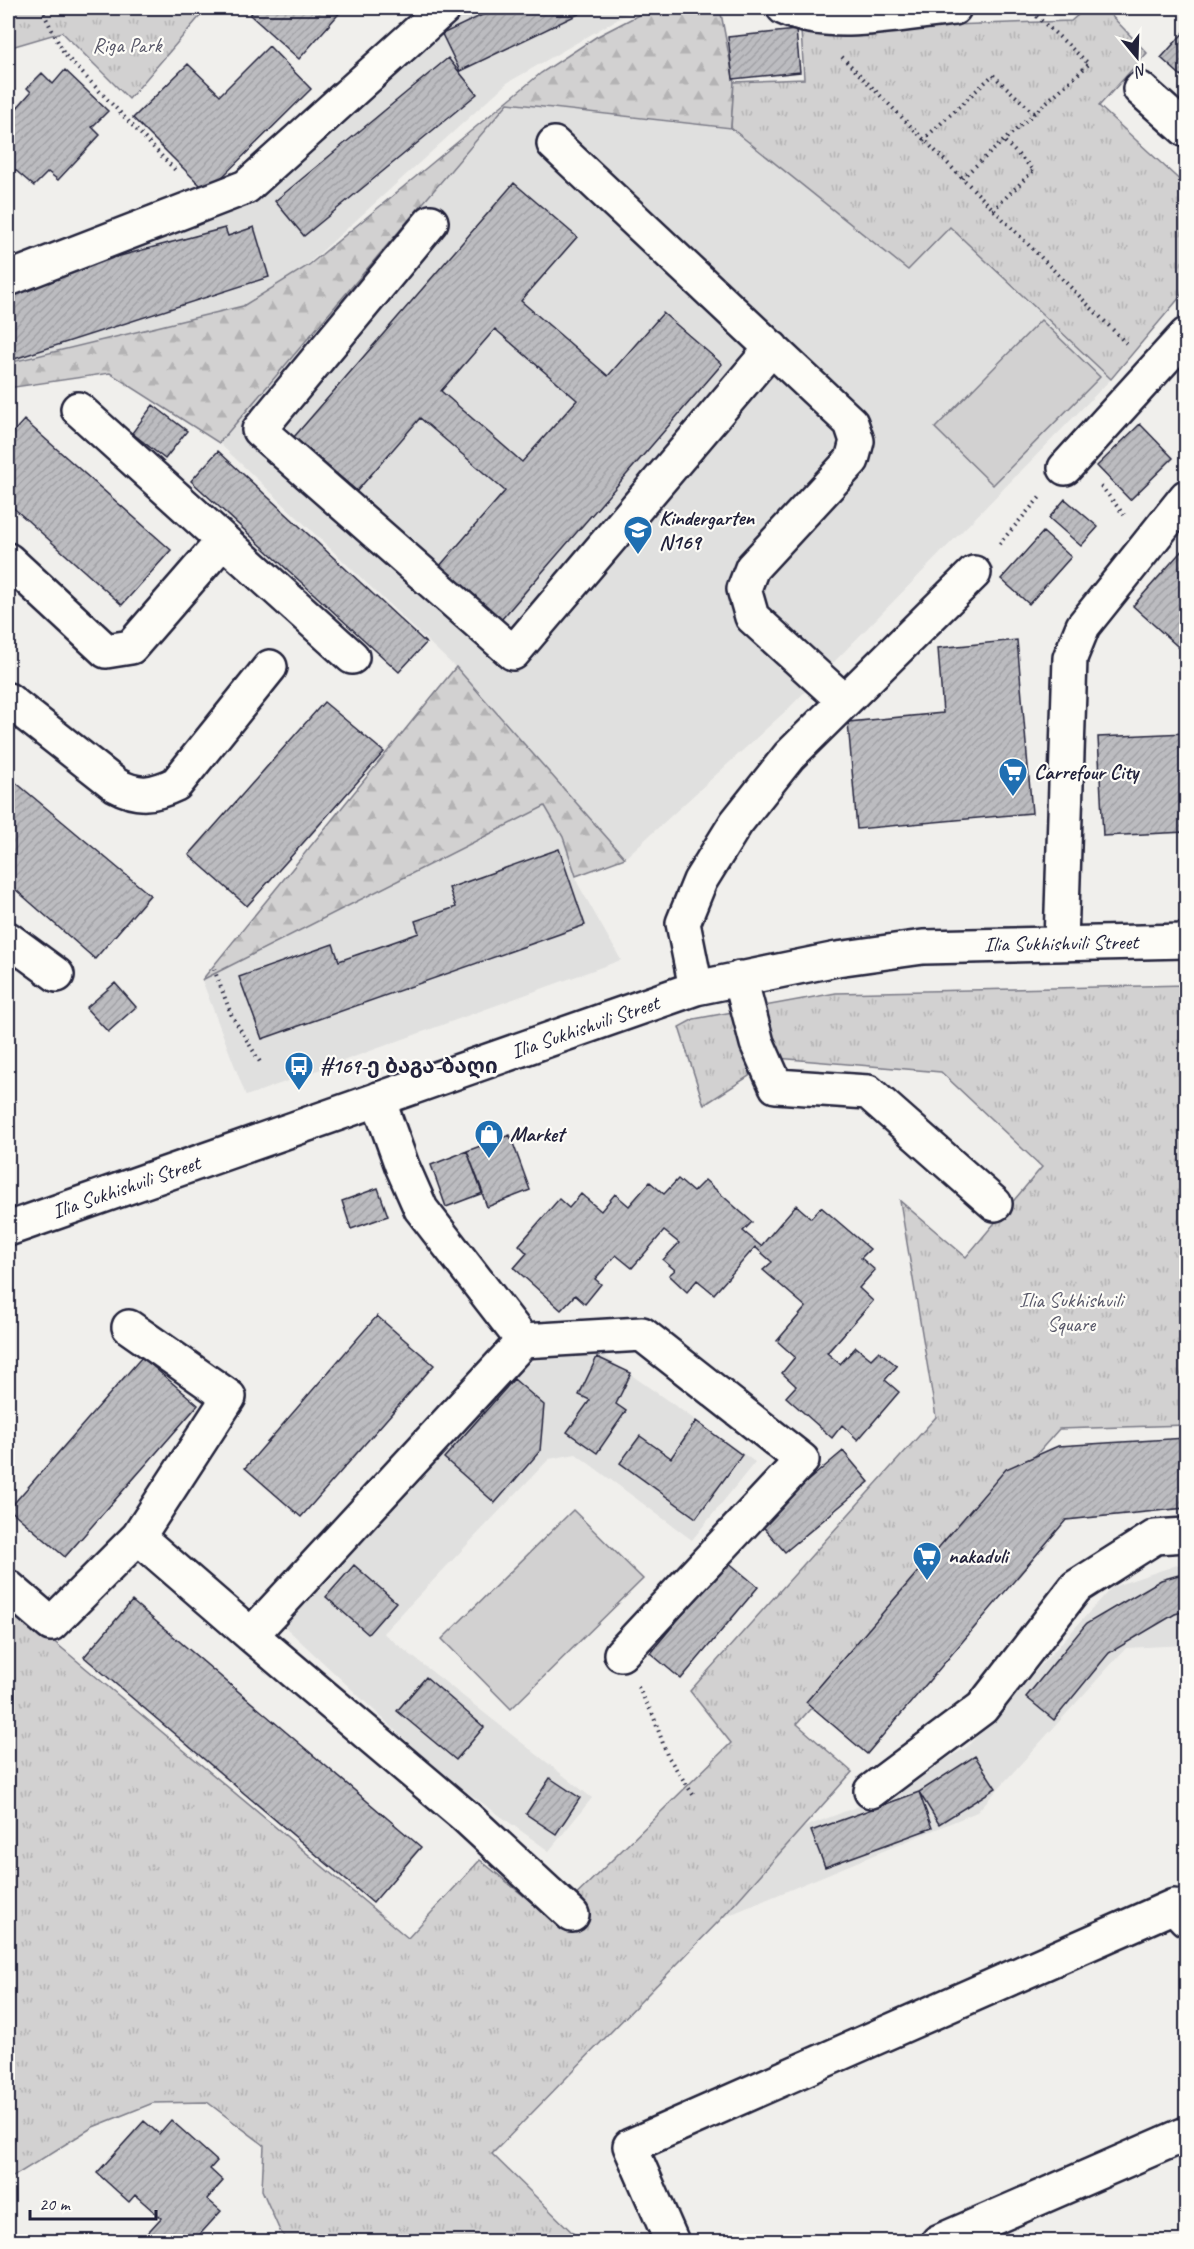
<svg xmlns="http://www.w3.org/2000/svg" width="1194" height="2249" font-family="Caveat,'Noto Sans Georgian',sans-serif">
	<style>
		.built { fill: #e0e0df }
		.green { fill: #d2d1d1; stroke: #7a7a86; stroke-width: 1.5 }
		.forest { fill: url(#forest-firs); stroke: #7a7a86; stroke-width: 1.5 }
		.park { fill: url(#park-tufts); stroke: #7a7a86; stroke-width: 1.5 }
		.building { fill: url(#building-hatch); stroke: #22223b; stroke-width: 1.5; fill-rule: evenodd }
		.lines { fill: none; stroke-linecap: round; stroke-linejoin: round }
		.minor-casing { stroke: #22223b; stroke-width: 38 }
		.path { stroke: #22223b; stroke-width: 4; stroke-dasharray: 1.5 4.5; stroke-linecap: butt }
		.minor { stroke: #fdfcf7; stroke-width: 33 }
		.labels { text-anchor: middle; stroke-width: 4.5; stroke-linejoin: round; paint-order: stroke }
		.park-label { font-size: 21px; fill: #575768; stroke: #fdfcf7 }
		.poi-label { font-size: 21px; font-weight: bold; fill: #22223b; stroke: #fdfcf7; text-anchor: start }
		.street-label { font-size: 21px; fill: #22223b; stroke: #fdfcf7 }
	</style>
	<defs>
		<pattern id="forest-firs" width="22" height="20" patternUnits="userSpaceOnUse" patternTransform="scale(1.5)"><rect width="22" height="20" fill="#d2d1d1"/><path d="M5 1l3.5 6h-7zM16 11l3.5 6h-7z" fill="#b4b3b4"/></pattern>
		<pattern id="park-tufts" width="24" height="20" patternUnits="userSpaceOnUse" patternTransform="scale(1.5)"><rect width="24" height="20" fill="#d2d1d1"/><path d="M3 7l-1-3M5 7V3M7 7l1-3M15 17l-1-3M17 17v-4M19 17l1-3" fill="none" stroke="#b4b3b4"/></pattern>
		<pattern id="building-hatch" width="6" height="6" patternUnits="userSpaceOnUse" patternTransform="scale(1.5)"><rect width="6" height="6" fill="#bcbcc0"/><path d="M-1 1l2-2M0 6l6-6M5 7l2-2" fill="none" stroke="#a1a1a6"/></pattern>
	</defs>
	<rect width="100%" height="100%" fill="#f0efec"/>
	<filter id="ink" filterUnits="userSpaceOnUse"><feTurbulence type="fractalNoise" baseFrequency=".0167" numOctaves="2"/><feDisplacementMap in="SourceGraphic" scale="12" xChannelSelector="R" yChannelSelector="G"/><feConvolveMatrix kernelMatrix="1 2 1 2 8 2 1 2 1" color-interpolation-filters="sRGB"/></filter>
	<g filter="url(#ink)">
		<path class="built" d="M470 8H637L507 83 254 313 8 378V286L264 189 394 64Z
			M508 103 731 128 908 270 950 227 1111 379 789 708 625 858 455 667 219 443Z
			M545 806 563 837 578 884 621 960 246 1096 202 980Z
			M593 1348 755 1462 692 1540 576 1454 549 1459 383 1633 592 1798 549 1851 442 1774 283 1625 516 1367 552 1356Z
			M1186 1562V1645L1126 1648 977 1812 722 1918 802 1828 885 1796 967 1747 1112 1587Z"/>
		<path class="green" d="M1041 320 1100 377 993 485 935 428Z
			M573 1510 643 1579 511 1709 442 1639Z"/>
		<path class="forest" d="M652 8H720L734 82 731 128 508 103 219 443 110 373 8 388V363L243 306 309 265 541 73 596 37Z
			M456 667 625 858 576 876 563 837 545 806 202 980Z"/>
		<path class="park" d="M8 8H207L129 99 62 32 8 48Z
			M1086 8H1104L1147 53 1099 106 1186 186V290L1111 379 950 227 908 270 731 128 734 82 804 79 801 30 1071 21Z
			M1186 985V1425L1059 1429 797 1724 852 1772 722 1918 492 2154 581 2241H288L280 2231 262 2190 264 2145 207 2102 153 2103 93 2127 8 2180V2042L13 2039 8 2029V1603L408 1938 480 1860 552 1919 731 1743 690 1691 936 1417 900 1201 966 1257 1042 1167 941 1072 777 1058 704 1105 679 1027 694 1019 836 993Z"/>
		<path class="building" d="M256 8H344L299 59 250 15Z
			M497 8H591L460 71 442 34Z
			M796 30 800 72 733 79 728 37Z
			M1186 30V80L1161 58Z
			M269 46 311 89 207 192 133 118 188 64 220 95Z
			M448 58 477 94 304 236 275 201Z
			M65 70 108 111 92 127 100 135 58 180 48 172 34 186 14 169 8 176V118L31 92 27 88 42 73 53 84Z
			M514 183 577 237 521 301 608 376 663 313 722 364 501 620 439 567 505 491 420 418 357 491 294 437ZM495 329 577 400 522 462 441 391Z
			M254 227 269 277 8 361V294L49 275 225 228 228 236Z
			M153 405 187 431 165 459 132 433Z
			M24 420 171 550 122 605 8 503V438Z
			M1140 424 1173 458 1130 500 1097 466Z
			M218 451 426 643 399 672 191 481Z
			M1065 499 1098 527 1081 546 1049 518Z
			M1043 532 1071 557 1029 604 1001 579Z
			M1186 546V654L1133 606Z
			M1017 640 1032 813 857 829 848 722 943 713 938 648Z
			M324 702 384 752 247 906 189 855Z
			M1186 733V832L1103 836 1098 737Z
			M8 776 150 895 95 959 8 883Z
			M559 849 585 925 262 1039 239 977 333 944 339 961 419 933 415 921 456 907 449 888Z
			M115 983 136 1007 108 1032 86 1008Z
			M510 1135 530 1190 487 1207 467 1151Z
			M467 1151 483 1193 446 1207 431 1165Z
			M678 1179 693 1192 705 1180 752 1222 743 1231 761 1246 796 1205 811 1218 821 1207 870 1249 861 1258 875 1270 859 1288 873 1301 827 1353 840 1364 856 1347 871 1359 879 1351 897 1366 885 1380 899 1392 858 1440 842 1425 832 1438 786 1397 796 1386 782 1373 795 1357 777 1341 806 1307 763 1270 772 1262 755 1247 714 1294 697 1280 687 1292 669 1275 675 1270 663 1260 679 1243 664 1231 632 1268 616 1255 595 1279 601 1284 585 1304 575 1295 561 1310 514 1268 527 1253 519 1245 559 1199 569 1208 581 1194 601 1211 615 1194 629 1206 650 1182 664 1194Z
			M378 1188 388 1216 351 1229 342 1201Z
			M377 1316 434 1365 301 1517 245 1468Z
			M142 1357 198 1405 65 1557 9 1509Z
			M597 1357 631 1373 616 1404 626 1411 597 1453 567 1432 590 1400 579 1395Z
			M514 1379 544 1405 540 1451 495 1503 444 1458Z
			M696 1421 742 1455 696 1518 620 1463 640 1436 671 1458Z
			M1186 1438V1508L1066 1520 867 1754 806 1702 1006 1469 1058 1446Z
			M843 1451 869 1482 785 1552 759 1522Z
			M727 1561 758 1587 681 1679 650 1653Z
			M354 1565 396 1602 368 1634 326 1597Z
			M1186 1573V1611L1175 1614 1109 1653 1054 1720 1026 1697 1086 1624 1161 1580Z
			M132 1601 421 1847 373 1903 84 1657Z
			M426 1677 484 1727 456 1760 397 1711Z
			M975 1756 996 1788 939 1824 919 1792Z
			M550 1778 580 1798 556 1834 526 1814Z
			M919 1792 932 1828 825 1867 811 1831Z
			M171 2120 217 2161 210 2169 223 2181 207 2199 221 2211 193 2242H139L161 2218 135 2195 129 2202 97 2173 144 2121 159 2134Z"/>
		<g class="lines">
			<g class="minor-casing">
				<path id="minor" d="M784 8C829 30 904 13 954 8
					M1140 89 1186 130
					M554 144 851 423 857 441 852 460 752 568 744 589 752 617 844 701
					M431 222 259 430 513 653 772 348
					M8 279 246 187 444 8
					M78 409 352 657
					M1065 468 1186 335
					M8 560 106 651 131 647 223 541
					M8 700 116 785C138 797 153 795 176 784L270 667
					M8 939 57 975
					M1061 942 1070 658 1083 626 1186 497
					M740 978 757 1043 776 1086 868 1092 995 1204
					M696 988 683 923 700 881 736 823 789 756 974 573
					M378 1099 402 1166 421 1209 523 1341
					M8 1229 696 988 837 959 923 947 1186 941
					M129 1327 229 1397 138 1537
					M8 1587 51 1624 138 1537 251 1635
					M871 1791 982 1708 1076 1587 1155 1537 1186 1535
					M572 1915 465 1816 251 1635 523 1341 642 1334 802 1460 621 1654
					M672 2242 630 2146 1174 1906 1186 1919
					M938 2242 1186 2134"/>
			</g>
			<path class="path" d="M41 8 64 54 177 172
				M842 57 1126 343
				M923 140 993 75 1034 113
				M962 178 1089 64 1033 13 1032 8
				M993 210 1034 170 1004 141
				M1101 486 1124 515
				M999 544 1041 496
				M214 969 231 1014 260 1062
				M638 1687 653 1715 667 1755 694 1796"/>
			<use href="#minor" class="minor"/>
		</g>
	</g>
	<defs>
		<g id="school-pin" transform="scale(1.5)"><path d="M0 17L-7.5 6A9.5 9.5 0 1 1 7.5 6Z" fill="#1f6fb2" stroke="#fdfcf7"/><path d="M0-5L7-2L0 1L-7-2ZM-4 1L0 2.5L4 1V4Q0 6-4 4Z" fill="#fff"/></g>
		<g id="supermarket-pin" transform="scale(1.5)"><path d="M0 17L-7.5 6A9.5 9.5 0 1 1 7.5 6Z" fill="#1f6fb2" stroke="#fdfcf7"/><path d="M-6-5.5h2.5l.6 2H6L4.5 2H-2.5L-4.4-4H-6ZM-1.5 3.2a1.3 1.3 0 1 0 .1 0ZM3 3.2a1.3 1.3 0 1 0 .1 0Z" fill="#fff"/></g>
		<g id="bus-pin" transform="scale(1.5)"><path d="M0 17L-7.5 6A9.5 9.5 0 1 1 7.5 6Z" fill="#1f6fb2" stroke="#fdfcf7"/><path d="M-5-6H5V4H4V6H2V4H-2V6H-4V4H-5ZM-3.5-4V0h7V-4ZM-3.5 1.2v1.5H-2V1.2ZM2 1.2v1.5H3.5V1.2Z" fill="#fff"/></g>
		<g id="shop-pin" transform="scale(1.5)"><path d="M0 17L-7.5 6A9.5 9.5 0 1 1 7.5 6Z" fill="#1f6fb2" stroke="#fdfcf7"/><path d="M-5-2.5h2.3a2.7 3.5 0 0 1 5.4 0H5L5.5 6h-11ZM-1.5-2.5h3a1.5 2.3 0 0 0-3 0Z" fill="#fff"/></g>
	</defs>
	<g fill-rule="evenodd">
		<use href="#school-pin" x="638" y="530"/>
		<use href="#supermarket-pin" x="1013" y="772"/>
		<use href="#bus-pin" x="299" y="1066"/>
		<use href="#shop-pin" x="489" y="1134"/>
		<use href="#supermarket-pin" x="927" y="1556"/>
	</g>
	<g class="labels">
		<g class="park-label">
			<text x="127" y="52">Riga Park</text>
			<text x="1071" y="1307">Ilia Sukhishvili<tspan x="1071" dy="24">Square</tspan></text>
		</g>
		<g class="poi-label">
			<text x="659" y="525">Kindergarten<tspan x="659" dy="24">N169</tspan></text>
			<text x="1034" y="779">Carrefour City</text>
			<text x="320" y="1073">#169-ე ბაგა-ბაღი</text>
			<text x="510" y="1141">Market</text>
			<text x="948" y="1563">nakaduli</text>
		</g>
		<g class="street-label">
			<text transform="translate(1061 943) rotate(-1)" y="7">Ilia Sukhishvili Street</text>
			<text transform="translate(585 1027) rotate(-19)" y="7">Ilia Sukhishvili Street</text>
			<text transform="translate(126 1187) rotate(-19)" y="7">Ilia Sukhishvili Street</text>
		</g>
	</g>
	<rect width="1194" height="2249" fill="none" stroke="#fdfcf7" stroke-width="30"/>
	<rect x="15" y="15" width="1164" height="2219" fill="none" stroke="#22223b" stroke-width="2" filter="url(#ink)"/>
	<g transform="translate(1137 57) rotate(161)" stroke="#fdfcf7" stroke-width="4.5" paint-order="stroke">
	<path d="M0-4.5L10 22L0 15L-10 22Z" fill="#22223b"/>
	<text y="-9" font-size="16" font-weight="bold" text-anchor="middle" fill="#22223b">N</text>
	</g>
	<path d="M30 2210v9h126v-9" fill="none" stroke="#22223b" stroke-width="3"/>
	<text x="39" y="2210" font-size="18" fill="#22223b" stroke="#fdfcf7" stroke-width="4.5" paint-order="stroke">20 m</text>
</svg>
